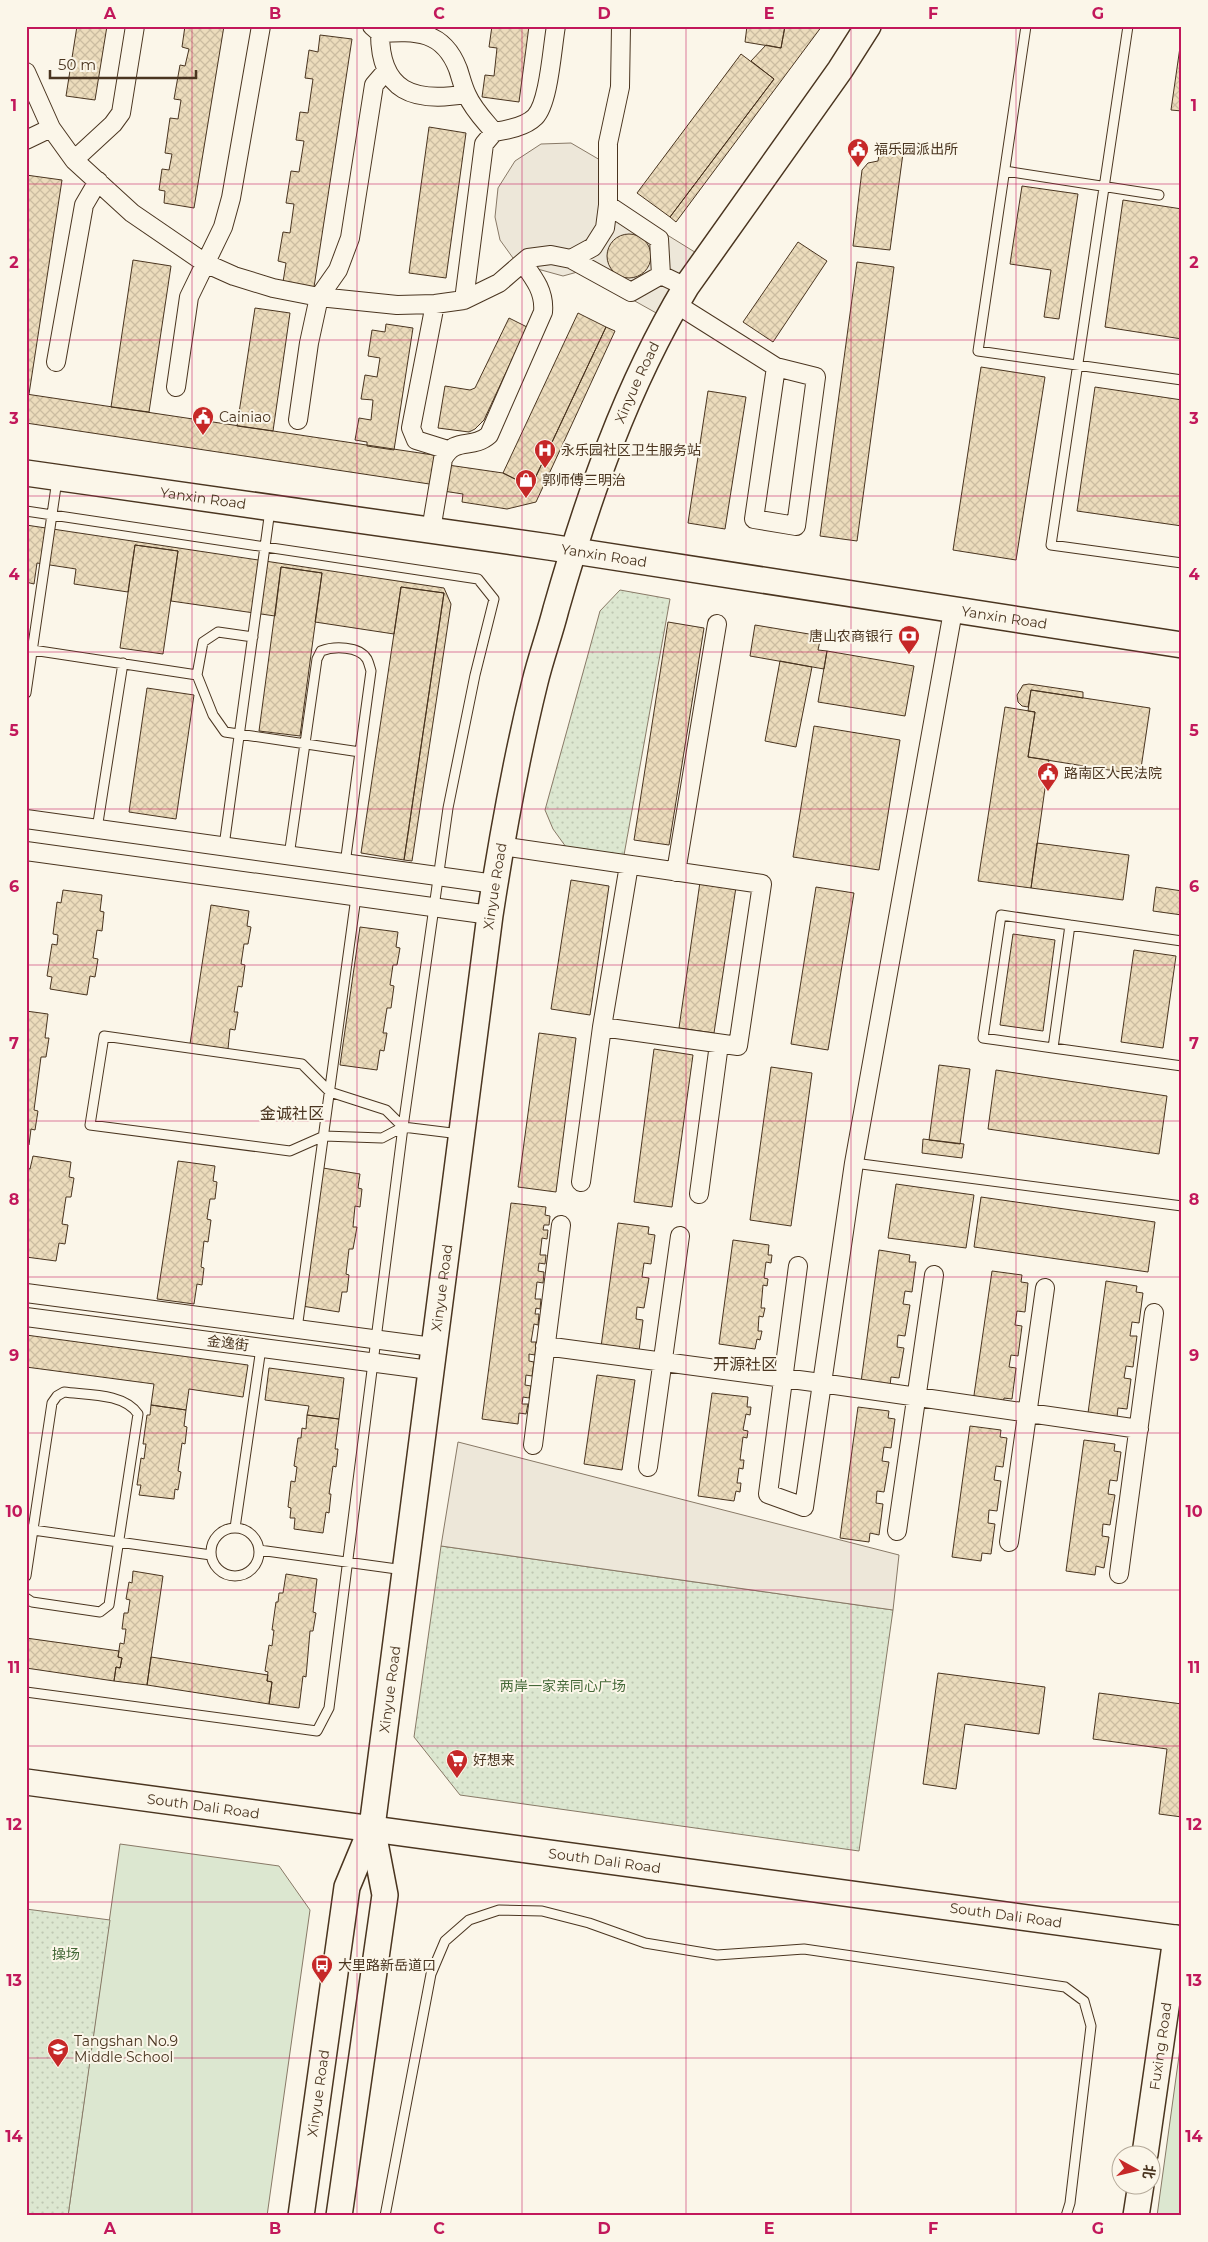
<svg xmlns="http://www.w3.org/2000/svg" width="1208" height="2242" font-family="Montserrat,'Noto Sans SC',sans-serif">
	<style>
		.green { fill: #dce7d0; stroke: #887966 }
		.park { fill: url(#park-dots); stroke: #887966 }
		.parking { fill: #ede7d9; stroke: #887966 }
		.building { fill: url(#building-cross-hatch); stroke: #4a3520 }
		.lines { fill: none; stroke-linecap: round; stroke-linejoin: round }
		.lane-casing { stroke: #4a3520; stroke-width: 11 }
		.street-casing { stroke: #4a3520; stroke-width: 20 }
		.secondary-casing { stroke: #4a3520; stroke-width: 28 }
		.lane { stroke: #fbf6e9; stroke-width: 9 }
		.street { stroke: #fbf6e9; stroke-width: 18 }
		.secondary { stroke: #fbf6e9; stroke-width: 25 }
		.grid { fill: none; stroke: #c2185b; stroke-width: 1; stroke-opacity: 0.55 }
		.labels { text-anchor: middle; stroke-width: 4; stroke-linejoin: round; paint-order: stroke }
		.poi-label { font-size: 14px; fill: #4a3520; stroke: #fbf6e9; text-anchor: start }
		.street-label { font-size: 14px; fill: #4a3520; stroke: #fbf6e9 }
		.park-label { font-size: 14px; fill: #436837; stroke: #fbf6e9 }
		.quarter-label { font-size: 16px; fill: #4a3520; stroke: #fbf6e9 }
		.neatline { fill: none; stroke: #c2185b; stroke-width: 2 }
		.grid-label { font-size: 16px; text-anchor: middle; font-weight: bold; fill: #c2185b }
	</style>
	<defs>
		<pattern id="park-dots" width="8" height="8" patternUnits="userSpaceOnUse" patternTransform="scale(1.25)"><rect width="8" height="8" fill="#dce7d0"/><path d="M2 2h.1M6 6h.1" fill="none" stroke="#bec7b2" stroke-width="1.8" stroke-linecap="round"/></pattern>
		<pattern id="building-cross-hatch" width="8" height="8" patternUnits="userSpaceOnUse" patternTransform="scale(1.25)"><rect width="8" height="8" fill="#ecdcbc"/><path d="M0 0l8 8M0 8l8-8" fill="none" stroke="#ccbda1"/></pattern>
	</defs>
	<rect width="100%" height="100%" fill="#fbf6e9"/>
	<path class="green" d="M120 1844 279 1866 310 1910 267 2216H68Z
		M1182 2034V2216H1157Z"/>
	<path class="park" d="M620 590 670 599 624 855 566 847 553 829 545 810 600 611Z
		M441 1546 893 1610 859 1851 460 1795 414 1737Z
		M26 1909 110 1920 68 2216H26Z"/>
	<path class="parking" d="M571 143 600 160 614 202 706 259 667 319 581 271 563 276 534 268 513 258 500 240 495 217 498 188 515 161 541 144Z
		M458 1442 899 1555 893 1610 441 1546Z"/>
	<path class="building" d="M77 26H107L95 100 66 96Z
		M185 26H224L194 208 164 203 165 191 159 190 162 169 169 170 172 154 165 153 170 118 178 119 181 100 174 99 180 65 185 66 189 49 182 47Z
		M492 26H529L519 102 482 97 485 75 494 76 497 48 489 47Z
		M747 26H785L781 48 745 42Z
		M785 26H822L676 222 670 217 774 79 751 61 766 45 781 48Z
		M1182 33V111L1171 110Z
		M320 35 352 39 314 287 283 282 286 263 278 261 283 232 290 233 294 204 286 203 291 171 299 172 304 141 296 140 300 112 308 113 313 79 305 78 309 50 318 52Z
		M741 54 774 79 670 217 637 193Z
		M429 127 466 133 446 278 409 273Z
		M881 143 904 146 890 250 853 246 862 170 868 163 878 161Z
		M26 175 62 180 29 394H26Z
		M1022 186 1078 194 1059 319 1044 317 1051 270 1010 264Z
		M1123 200 1182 209V339L1105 327Z
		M607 256a22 22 0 1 1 44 0a22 22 0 1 1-44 0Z
		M798 242 827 261 773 342 743 322Z
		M133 260 171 266 149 412 111 407Z
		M857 262 894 267 857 541 820 536Z
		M255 308 290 313 273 431 237 426Z
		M578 313 606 327 531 487 503 473Z
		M509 318 527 327 484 420 475 429 469 432 438 428 445 386 470 390 475 388Z
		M386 324 413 328 394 450 367 446V442L355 440 359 418 371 420 373 400 361 399 365 375 377 377 380 358 368 356 372 330 385 332Z
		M606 327 615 331 536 502 507 509 462 502 463 494 443 491 448 465 503 473 531 487Z
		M981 367 1045 377 1016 560 953 550Z
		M1095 387 1182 400V526L1077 511Z
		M708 391 746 397 725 529 688 523Z
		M26 394 440 456 436 485 26 423Z
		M26 525 444 588 451 604 412 861 404 860 444 593 401 587 394 634 315 622 322 573 281 567 275 616 171 601 178 551 135 545 128 592 74 584 76 569 37 563 34 584 26 582Z
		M135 545 178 551 163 654 120 648Z
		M281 567 322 573 300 736 259 731Z
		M401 587 444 593 404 860 361 853Z
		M668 622 704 628 669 845 634 840Z
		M755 625 821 636 818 650 827 651 824 669 750 656Z
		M827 651 914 666 905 716 818 702Z
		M780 661 812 667 796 747 765 741Z
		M1029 684 1083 692V698L1031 690 1028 707 1022 706 1018 702 1017 695 1023 685Z
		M147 688 194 695 176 819 129 812Z
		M1031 690 1150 708 1140 775 1028 757 1035 712 1028 711Z
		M1005 707 1035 712 1028 757 1049 760 1031 888 978 881Z
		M814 726 900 740 879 870 793 857Z
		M1037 843 1129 855 1123 900 1031 888Z
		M571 880 609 886 590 1015 551 1009Z
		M700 882 736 887 714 1033 679 1028Z
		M816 887 854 893 828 1050 791 1044Z
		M1156 887 1182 891V915L1153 911Z
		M63 890 102 895 100 911 104 912 102 931 97 930 93 958 98 959 95 977 90 976 87 995 50 989 52 977 47 976 52 944 57 945 58 935 53 934 57 902 61 903Z
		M211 905 249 911 247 926 251 927 248 944H244L241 964 245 965 242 987 238 986 234 1012H238L235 1030 230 1029 228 1049 190 1044Z
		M360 927 398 932 396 947 400 948 397 965H393L390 985 394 986 391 1008H387L383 1033H387L384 1051 380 1050 377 1070 340 1065Z
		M1013 934 1055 940 1043 1031 1000 1025Z
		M1134 950 1176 956 1163 1048 1121 1042Z
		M26 1011 48 1014 45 1038H49L46 1057H41L34 1110 38 1111 35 1130 31 1129 29 1145H26Z
		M539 1033 576 1038 556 1192 518 1187Z
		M654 1049 693 1055 672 1207 634 1202Z
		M939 1065 970 1069 960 1144 929 1140Z
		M771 1067 812 1073 791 1226 750 1220Z
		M996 1070 1167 1096 1159 1154 988 1129Z
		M923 1139 964 1144 962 1158 922 1153Z
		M33 1156 71 1162 69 1177 74 1178 71 1197H66L62 1224 68 1225 65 1244 59 1243 56 1261 26 1257V1170L27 1168 30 1169Z
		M178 1161 215 1166 213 1181 217 1182 215 1199H210L207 1219 211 1220 208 1242 204 1241 201 1267 204 1268 202 1285 197 1284 194 1304 157 1299Z
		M323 1168 360 1174 358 1188 362 1189 360 1207 355 1206 353 1227H357L353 1249H349L346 1274 349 1275 347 1292H342L339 1312 302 1306Z
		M896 1184 974 1195 966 1248 888 1238Z
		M981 1197 1155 1222 1148 1272 974 1247Z
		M511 1203 546 1207 545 1215 550 1216 549 1225H544L543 1230H548L547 1239 542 1238 540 1255H546L545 1264 539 1263 538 1271 544 1272 543 1283 537 1282 535 1299H541L540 1309 536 1308 535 1314H539L538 1325 534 1324 531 1342H536L535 1355 529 1354V1361L534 1362 532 1376 526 1375 525 1385 531 1386 529 1398 523 1397 522 1404H528L526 1414 519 1413 518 1424 482 1419Z
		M618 1223 649 1227 648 1234 655 1235 651 1264 644 1263 642 1277 649 1278 644 1308 637 1307 636 1319 643 1320 639 1351 600 1354Z
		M733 1240 769 1245 768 1255H772L771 1263 766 1262 764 1278 768 1279 767 1286 763 1285 761 1308H765L763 1317 759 1316 758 1331H762L760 1340 757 1339 755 1349 719 1344Z
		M879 1250 910 1255 909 1262H916L912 1292 905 1291 903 1304 910 1305 905 1336 898 1335 897 1347 904 1348 899 1378 891 1377 890 1386 861 1382Z
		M992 1271 1022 1275 1021 1282 1028 1283 1025 1312 1017 1311 1015 1325 1022 1326 1018 1356 1011 1355 1009 1367 1016 1368 1012 1399 1004 1398 1003 1406 973 1402Z
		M1106 1281 1137 1286 1136 1292 1143 1293 1139 1323 1132 1322 1130 1336H1137L1133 1367 1126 1366 1124 1378 1131 1379 1127 1409 1118 1408 1117 1417 1088 1413Z
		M26 1335 248 1365 243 1397 189 1389 186 1410 151 1405 154 1384 26 1367Z
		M269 1368 344 1378 339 1419 307 1415 309 1406 265 1400Z
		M597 1375 635 1380 622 1470 584 1464Z
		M712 1393 748 1397 747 1407H751L750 1415 746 1414 743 1430 748 1431 747 1438 743 1437 740 1460H744L743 1469 739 1468 737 1483H741L740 1492 736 1491 734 1501 698 1496Z
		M151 1405 186 1410 184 1426 187 1427 185 1444 182 1443 178 1471 181 1472 178 1490 175 1489 174 1499 139 1495 141 1485H137L141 1458 144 1459 146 1444H143L147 1415H150Z
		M858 1407 889 1411 888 1418 895 1419 891 1448 884 1447 882 1461 889 1462 884 1492 877 1491 876 1503 883 1504 879 1535 870 1533 869 1542 840 1538Z
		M307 1415 339 1419 335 1449H338L336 1467 333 1466 329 1494H331L329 1513 326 1512 323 1533 294 1529 295 1518H290L291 1508 288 1507 291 1481 295 1482 297 1467 294 1466 298 1438H301L302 1428 306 1429Z
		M970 1426 1001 1430 1000 1437 1007 1438 1003 1467 996 1466 994 1480 1001 1481 997 1511 989 1510 988 1523 995 1524 991 1554 982 1553 981 1561 952 1557Z
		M1084 1440 1115 1444 1114 1451 1121 1452 1117 1481 1110 1480 1108 1494 1115 1495 1110 1525 1103 1524 1102 1536 1109 1537 1104 1568 1096 1566 1095 1575 1066 1571Z
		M133 1571 163 1576 147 1685 114 1681 116 1667 120 1668 122 1658 118 1657 120 1643 124 1644 126 1629H122L124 1613H128L130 1600 126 1599 129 1582 132 1583Z
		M286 1574 317 1579 313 1612 316 1613 313 1631H310L306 1677 303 1676 299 1708 269 1704 272 1682 267 1681 268 1672 265 1671 269 1645 272 1646 274 1630H272L276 1602H278L279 1593H283Z
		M26 1638 119 1651 118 1657 122 1658 120 1668 116 1667 114 1681 26 1668Z
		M151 1657 268 1675 267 1681 272 1682 269 1704 147 1685Z
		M938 1673 1045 1687 1039 1734 965 1724 956 1789 923 1784Z
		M1099 1693 1182 1704V1817L1159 1814 1167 1749 1093 1739Z"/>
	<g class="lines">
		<g class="lane-casing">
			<path id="lane" d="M1026 26 978 351 1182 380
				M1128 26 1051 545 1182 563
				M1005 171 1159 195
				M26 511 478 579 494 599 475 675 448 808 403 1127 329 1708 317 1731 26 1692
				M26 649 197 675 213 715 225 732 360 752 345 864
				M197 675 203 642 218 632 253 637
				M26 693 57 480
				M97 829 123 663
				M224 846 270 510
				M289 856 317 659 321 651C334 646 359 646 367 659 369 663 370 668 371 671L360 752
				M1182 941 1070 925 1053 1048 1182 1066
				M104 1036 302 1064 330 1092 386 1110 403 1127 382 1138 324 1136 290 1151 90 1125Z
				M1053 1048 983 1038 1001 915 1070 925
				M403 1127 460 1134
				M854 1163 1182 1206
				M297 1329 356 897
				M235 1528 261 1348
				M211 1552a24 24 0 1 1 48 0a24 24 0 1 1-48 0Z
				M26 1529 211 1555
				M259 1550 404 1570
				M26 1576 52 1403 57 1396 64 1392C87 1395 124 1393 138 1414L109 1605 100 1612 32 1602 26 1598
				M385 2216 431 1974 445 1941 469 1920 499 1910 542 1911 589 1923 645 1943 717 1955 804 1949 1065 1987 1084 2001 1091 2026 1070 2203 1066 2216"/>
		</g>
		<g class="street-casing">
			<path id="street" d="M372 26 380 33C416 31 443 30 458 69 461 78 463 87 467 95 473 109 484 120 494 132 507 130 525 127 535 117 549 103 552 48 556 26
				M380 33C380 92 414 103 466 94
				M26 72 51 128 74 160 132 213 205 263 234 276 273 288 319 297 397 305 435 304 464 300 499 283 528 258 551 255 571 259 631 292 661 275
				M26 140 51 128
				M74 160 113 124 121 113 135 26
				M608 205 659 239 661 275 686 287
				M571 259 593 247 605 228 608 205V143L620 87 621 26
				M464 300 484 144 494 132
				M435 304 411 428 416 440 448 450
				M676 304 776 367 754 519 796 526 816 377 776 367
				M56 362 84 205 98 181
				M176 387 189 297 223 227 231 198 261 26
				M298 420 309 343 319 297 338 270 350 238 374 85 386 71
				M431 530 443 459C455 436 472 450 489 435L543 312C545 292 534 278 523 263
				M26 819 495 884
				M501 846 762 884 738 1046 602 1027
				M26 851 490 915
				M676 872 717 624
				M581 1182 602 1027 629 865
				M699 1194 719 1044
				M798 1266 768 1494 804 1507 854 1163 953 611
				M26 1293 433 1347
				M26 1317 430 1370
				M545 1346 821 1383 1139 1429
				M533 1445 561 1225
				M648 1467 680 1236
				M897 1531 934 1275
				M1009 1542 1045 1288
				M1119 1574 1154 1313"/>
		</g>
		<g class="secondary-casing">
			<g id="secondary">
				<path id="s1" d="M26 473 549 547 1182 645"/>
				<path id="s2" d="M26 1782 1182 1939"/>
				<path id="s3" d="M1145 2154 1176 1938"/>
				<path id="s4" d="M301 2216 347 1887 372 1827 490 915C502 837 516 759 535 682 541 657 550 633 556 609 588 497 626 387 686 287L840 70 868 26"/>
				<path d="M339 2216 385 1895 372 1827"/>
				<path d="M1136 2216 1141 2184"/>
			</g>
		</g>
		<use href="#lane" class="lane"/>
		<use href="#street" class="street"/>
		<use href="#secondary" class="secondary"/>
	</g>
	<path class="grid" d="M192 26V2216M357 26V2216M522 26V2216M686 26V2216M851 26V2216M1016 26V2216M26 184H1182M26 340H1182M26 496H1182M26 652H1182M26 809H1182M26 965H1182M26 1121H1182M26 1277H1182M26 1433H1182M26 1590H1182M26 1746H1182M26 1902H1182M26 2058H1182"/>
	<defs>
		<g id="civic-pin" transform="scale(1.125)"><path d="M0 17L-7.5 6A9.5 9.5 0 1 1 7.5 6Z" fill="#c62828" stroke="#fbf6e9"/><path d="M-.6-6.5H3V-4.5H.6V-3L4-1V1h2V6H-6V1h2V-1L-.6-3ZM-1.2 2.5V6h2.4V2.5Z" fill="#fff"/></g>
		<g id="hospital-pin" transform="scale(1.125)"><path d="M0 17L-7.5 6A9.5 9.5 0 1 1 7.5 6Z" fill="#c62828" stroke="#fbf6e9"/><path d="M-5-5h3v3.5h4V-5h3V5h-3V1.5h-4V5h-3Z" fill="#fff"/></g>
		<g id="shop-pin" transform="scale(1.125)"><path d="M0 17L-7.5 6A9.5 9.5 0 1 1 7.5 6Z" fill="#c62828" stroke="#fbf6e9"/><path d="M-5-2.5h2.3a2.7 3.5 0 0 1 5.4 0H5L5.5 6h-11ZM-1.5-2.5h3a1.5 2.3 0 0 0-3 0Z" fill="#fff"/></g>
		<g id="bank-pin" transform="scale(1.125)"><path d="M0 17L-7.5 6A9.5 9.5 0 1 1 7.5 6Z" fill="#c62828" stroke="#fbf6e9"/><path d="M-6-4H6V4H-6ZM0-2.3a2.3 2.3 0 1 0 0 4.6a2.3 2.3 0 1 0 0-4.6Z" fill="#fff"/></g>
		<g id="supermarket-pin" transform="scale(1.125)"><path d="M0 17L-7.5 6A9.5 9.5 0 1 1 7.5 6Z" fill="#c62828" stroke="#fbf6e9"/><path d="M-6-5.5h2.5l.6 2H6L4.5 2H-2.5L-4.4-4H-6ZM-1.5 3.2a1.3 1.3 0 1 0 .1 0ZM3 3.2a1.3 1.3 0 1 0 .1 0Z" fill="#fff"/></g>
		<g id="bus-pin" transform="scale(1.125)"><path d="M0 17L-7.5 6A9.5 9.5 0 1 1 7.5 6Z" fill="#c62828" stroke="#fbf6e9"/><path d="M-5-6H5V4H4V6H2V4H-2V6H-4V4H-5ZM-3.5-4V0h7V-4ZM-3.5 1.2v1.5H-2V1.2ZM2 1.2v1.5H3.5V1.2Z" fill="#fff"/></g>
		<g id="school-pin" transform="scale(1.125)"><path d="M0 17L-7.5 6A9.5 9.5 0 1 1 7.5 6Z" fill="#c62828" stroke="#fbf6e9"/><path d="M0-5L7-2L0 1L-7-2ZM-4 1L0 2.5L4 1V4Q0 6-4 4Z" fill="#fff"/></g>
	</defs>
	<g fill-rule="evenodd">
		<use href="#civic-pin" x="858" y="149"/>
		<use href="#civic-pin" x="203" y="417"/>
		<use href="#hospital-pin" x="545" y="450"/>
		<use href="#shop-pin" x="526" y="480"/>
		<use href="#bank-pin" x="909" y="636"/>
		<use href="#civic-pin" x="1048" y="773"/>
		<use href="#supermarket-pin" x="457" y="1760"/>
		<use href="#bus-pin" x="322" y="1965"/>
		<use href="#school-pin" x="58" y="2049"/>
	</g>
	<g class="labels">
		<g class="poi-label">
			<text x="874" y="154">福乐园派出所</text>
			<text x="219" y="422">Cainiao</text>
			<text x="561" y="455">永乐园社区卫生服务站</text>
			<text x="542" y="485">郭师傅三明治</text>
			<text x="893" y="641" text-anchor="end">唐山农商银行</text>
			<text x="1064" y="778">路南区人民法院</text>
			<text x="473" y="1765">好想来</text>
			<text x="338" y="1970">大里路新岳道口</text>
			<text x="74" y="2046">Tangshan No.9<tspan x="74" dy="16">Middle School</tspan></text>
		</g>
		<g class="street-label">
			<text dy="5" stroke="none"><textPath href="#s4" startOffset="1871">Xinyue Road</textPath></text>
			<text dy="5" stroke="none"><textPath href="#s1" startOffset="179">Yanxin Road</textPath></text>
			<text dy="5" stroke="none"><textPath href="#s1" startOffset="584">Yanxin Road</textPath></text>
			<text dy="5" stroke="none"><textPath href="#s1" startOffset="989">Yanxin Road</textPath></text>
			<text dy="5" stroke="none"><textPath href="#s4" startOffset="1346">Xinyue Road</textPath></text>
			<text dy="5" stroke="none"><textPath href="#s4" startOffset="941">Xinyue Road</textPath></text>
			<text transform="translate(228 1343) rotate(7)" y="5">金逸街</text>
			<text dy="5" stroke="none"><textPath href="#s4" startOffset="536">Xinyue Road</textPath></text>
			<text dy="5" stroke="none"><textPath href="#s2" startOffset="179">South Dali Road</textPath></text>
			<text dy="5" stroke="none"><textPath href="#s2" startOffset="584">South Dali Road</textPath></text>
			<text dy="5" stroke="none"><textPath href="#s2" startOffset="989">South Dali Road</textPath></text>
			<text dy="5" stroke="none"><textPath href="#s3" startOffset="109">Fuxing Road</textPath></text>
			<text dy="5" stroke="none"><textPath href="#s4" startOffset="124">Xinyue Road</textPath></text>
		</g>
		<g class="park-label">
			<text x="563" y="1691">两岸一家亲同心广场</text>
			<text x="66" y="1959">操场</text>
		</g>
		<g class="quarter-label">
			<text x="292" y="1119">金诚社区</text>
			<text x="745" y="1370">开源社区</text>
		</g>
	</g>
	<rect width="1208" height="2242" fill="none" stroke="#fbf6e9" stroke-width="55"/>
	<g transform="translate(1136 2170) rotate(98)"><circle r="24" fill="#fbf6e9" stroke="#b4a999"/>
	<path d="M0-4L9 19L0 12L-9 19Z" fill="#c62828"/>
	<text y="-8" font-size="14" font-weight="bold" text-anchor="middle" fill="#4a3520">北</text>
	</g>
	<path d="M50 70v8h146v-8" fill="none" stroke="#4a3520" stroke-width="2.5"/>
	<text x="58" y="70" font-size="15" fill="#4a3520" stroke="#fbf6e9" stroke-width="4" paint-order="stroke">50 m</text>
	<rect x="28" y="28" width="1152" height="2186" class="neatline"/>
	<g class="grid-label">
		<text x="110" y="19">A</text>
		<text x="275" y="19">B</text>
		<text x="439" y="19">C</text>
		<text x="604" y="19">D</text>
		<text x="769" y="19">E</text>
		<text x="933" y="19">F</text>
		<text x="1098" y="19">G</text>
		<text x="14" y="111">1</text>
		<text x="1194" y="111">1</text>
		<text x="14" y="268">2</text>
		<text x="1194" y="268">2</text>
		<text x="14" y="424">3</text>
		<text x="1194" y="424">3</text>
		<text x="14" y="580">4</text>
		<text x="1194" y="580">4</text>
		<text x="14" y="736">5</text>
		<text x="1194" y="736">5</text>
		<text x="14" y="892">6</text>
		<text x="1194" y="892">6</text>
		<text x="14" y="1049">7</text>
		<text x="1194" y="1049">7</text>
		<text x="14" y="1205">8</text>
		<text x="1194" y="1205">8</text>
		<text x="14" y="1361">9</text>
		<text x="1194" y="1361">9</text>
		<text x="14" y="1517">10</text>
		<text x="1194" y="1517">10</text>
		<text x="14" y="1673">11</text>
		<text x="1194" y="1673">11</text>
		<text x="14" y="1830">12</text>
		<text x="1194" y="1830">12</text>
		<text x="14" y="1986">13</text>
		<text x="1194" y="1986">13</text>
		<text x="14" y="2142">14</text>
		<text x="1194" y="2142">14</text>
		<text x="110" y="2234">A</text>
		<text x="275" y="2234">B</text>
		<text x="439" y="2234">C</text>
		<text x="604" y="2234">D</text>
		<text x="769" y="2234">E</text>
		<text x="933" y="2234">F</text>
		<text x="1098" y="2234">G</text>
	</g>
</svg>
